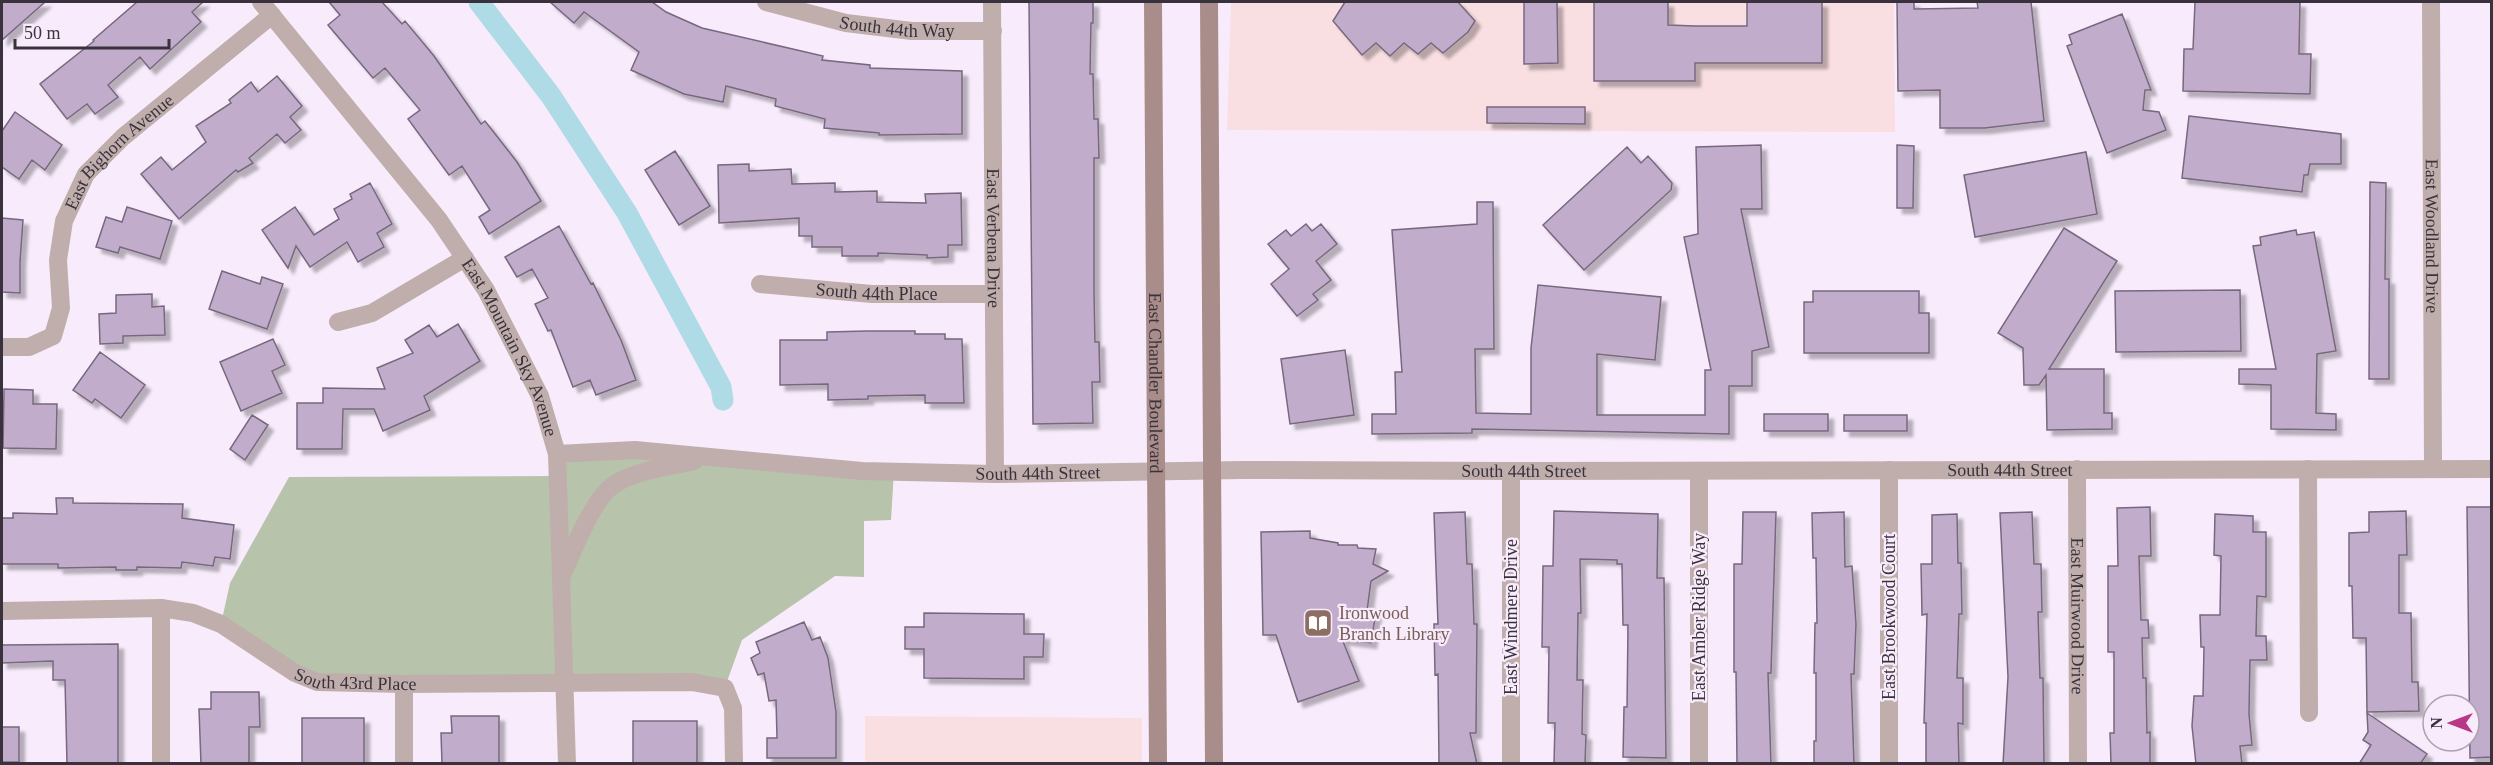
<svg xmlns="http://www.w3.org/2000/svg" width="2493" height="765" font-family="Georgia,serif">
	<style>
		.commercial { fill: #fadfe2 }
		.green { fill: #b7c3aa }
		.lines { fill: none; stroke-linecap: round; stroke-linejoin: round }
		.canal { stroke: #aedbe5; stroke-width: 21 }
		.building { fill: #c2accb; stroke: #78687f; stroke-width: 1.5; filter: url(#shadow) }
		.minor { stroke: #c0aeac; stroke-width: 18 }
		.tertiary { stroke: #c0aeac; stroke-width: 18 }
		.secondary { stroke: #a88d8a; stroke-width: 18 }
		.labels { text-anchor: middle; stroke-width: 4.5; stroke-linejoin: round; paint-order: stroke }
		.street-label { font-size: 18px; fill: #39323c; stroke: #f8ecfc }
		.education-label { font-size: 18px; fill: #785e54; stroke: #f8ecfc; text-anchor: start }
	</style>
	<defs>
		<filter id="shadow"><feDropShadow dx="5.5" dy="5.5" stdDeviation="1.5" flood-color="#0004"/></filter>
	</defs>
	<rect width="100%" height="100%" fill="#f8ecfc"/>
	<path class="commercial" d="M1231 2H1894L1895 132 1227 130Z
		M865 716 1142 718V763H865Z"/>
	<path class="green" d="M557 454 894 471 891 520 864 521V577L835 576 742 640 725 687 317 682 221 624 230 583 289 477 557 476Z"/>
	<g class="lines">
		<path class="canal" d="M479 2 551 96 627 213 721 387 723 400"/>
	</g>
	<path class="building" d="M2 2H45L2 40Z
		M137 2H203L192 12 201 22 150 69 140 57 108 85 118 97 95 114 87 104 67 119 40 84 94 41 93 40Z
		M329 2H382L402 24 405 21 434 56 481 124 485 121 517 162 541 201 489 234 479 217 490 210 462 166 449 175 408 119 420 110 385 68 373 78 328 25 340 15Z
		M550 2H652L666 12 702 28 823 56 822 60 870 65V68L962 71V134L879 135V133L824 128 825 119 775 106 776 99 726 86 723 102 684 94 631 70 639 52 584 12 574 23Z
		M1029 2H1093V23H1091L1090 74H1093L1094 119H1098L1099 158H1094V291L1095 342H1099L1100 382H1092L1093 423 1033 424Z
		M1345 2H1458L1475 21 1468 32 1443 53 1431 43 1418 54 1404 43 1390 56 1376 43 1362 55 1333 21Z
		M1524 2H1557L1558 63 1524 64Z
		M1594 2H1668V25L1695 26H1747V2H1822V63H1695V81H1594Z
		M1897 2H1914V9L1978 8 1977 2H2031L2044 121 1985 128H1940V90L1898 91Z
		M2195 2H2300L2299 54H2311L2310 94 2183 91 2184 49H2193Z
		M2122 14 2151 90H2145L2143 110 2159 112 2166 130 2107 153 2067 46 2072 44 2069 35Z
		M277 76 302 106 290 117 301 130 285 143 277 134 249 158 253 163 238 172 236 170 179 219 141 174 161 157 172 170 206 142 196 126 231 103 229 100 251 82 258 92Z
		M1487 107H1585V124L1487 123Z
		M15 112 62 145 45 170 32 160 19 179 2 167V131Z
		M2189 116 2341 134V164H2310L2308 175H2304L2302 192 2182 178Z
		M1761 145 1762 209H1741L1769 347 1752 351V386H1729V434L1472 429V433L1372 434V414H1396L1395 372H1402L1392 230 1477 224V202H1493L1494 349H1475L1476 413 1531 414V348L1538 285 1661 297 1655 360 1597 354V415H1705V370H1711L1684 237 1698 234 1696 147Z
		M1897 145 1914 146 1913 208H1897Z
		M1627 147 1641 163 1648 156 1672 183 1671 190 1584 270 1543 225Z
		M675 151 710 206 679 225 645 170Z
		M2086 152 2097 214 1975 237 1964 175Z
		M749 164V171L791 169 792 184 835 183V192L877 191V202L926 203 925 194 961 193 962 245H948V257L927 258V255L878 253V256H842V247H812V236H799V218L719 223 718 165Z
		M2370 182 2386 183 2385 279H2389V379H2369Z
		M370 183 392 224 377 233 384 247 358 262 347 242 310 267 296 246 288 268 262 230 295 207 314 235 339 219 334 209 352 199 350 194Z
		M127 207 172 221 160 259 120 247 118 253 96 247 106 217 122 222Z
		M2 218 23 220 20 262V293L2 292Z
		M1306 224 1312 231 1321 224 1337 244 1316 261 1331 280 1313 294 1318 300 1297 316 1271 284 1289 269 1268 244 1286 230 1291 236Z
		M559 226 591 284 593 283 621 340 636 380 596 395 590 380 573 387 551 330 548 331 535 304 548 298 532 269 517 277 505 257Z
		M2064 228 2117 261 2049 369H2104V413H2112V429L2047 430 2046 375 2039 385H2024L2023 348 1998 333Z
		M2296 230 2297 235 2314 232 2336 351 2317 354 2316 413 2336 414V430L2271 429V385L2239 384V369H2276L2253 246 2261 245 2260 237Z
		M222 271 260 284 262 277 283 284 267 329 209 309Z
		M2240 290 2241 351 2116 352 2115 291Z
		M1813 291H1919V313H1929V353H1804V302H1813Z
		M152 294V307L164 306 165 335 123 336V343L100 344 99 314 116 313V295Z
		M458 324 480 361 424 396 430 410 383 431 374 409H343L342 449H297V403H323V388L385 389 377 368 413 353 405 340 429 325 437 337Z
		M867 331H915V334H945V339H962L964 403H925V395L868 396V399L828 400V384L780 385V340H827V332Z
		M273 339 285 365 272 371 282 393 241 411 220 362Z
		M1345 350 1354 415 1290 424 1281 359Z
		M100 352 145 385 121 418 95 399 92 403 73 390Z
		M4 389 33 390V404H57L56 449 3 448Z
		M1764 414H1828V431H1764Z
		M252 415 268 425 245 460 230 449Z
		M1844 415H1907V431H1844Z
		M56 498H73V503L183 504 182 518 234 525 230 559 215 557 213 566 182 562 181 568 137 567V570H116V567L58 568V564H2V518H13V513L57 514Z
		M2150 507 2151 556H2139L2141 620H2148L2149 638H2142L2143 678H2146L2147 733 2150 732V764H2111L2110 733H2114V652H2108V566H2118L2117 508Z
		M2467 507H2492V757L2470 758Z
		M1554 511 1658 514 1657 578H1664L1666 758 1623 757 1624 707H1627L1628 625H1623L1622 564H1617V560L1580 559 1581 613H1578L1577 680H1583L1582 734 1586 735 1585 764H1554L1555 723H1548L1549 647H1542L1543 566H1553Z
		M2406 511 2407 555H2399V613H2411L2412 682H2418L2419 711 2367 712 2366 638H2353L2352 586H2349V533L2369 532V512Z
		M1465 512 1467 564H1472L1474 624H1477L1476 733H1470L1477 764H1439L1438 674 1435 675 1434 624H1438L1434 513Z
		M1743 512H1776L1771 673H1768L1771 764H1737L1736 672H1734V564H1742Z
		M1844 512 1845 567 1852 566 1856 624 1854 674H1851L1854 764H1814V741H1816V673H1814L1815 623H1817L1816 558H1813L1812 513Z
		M2032 512 2034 564H2041L2042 612H2038L2040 678H2043L2044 764H2003L2008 677 2000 513Z
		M1957 514 1958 563H1961L1962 614H1959L1957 678H1963V724L1958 723 1959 764H1926V723H1924L1927 614 1922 615 1921 564H1932V515Z
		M2215 514 2253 516V532H2266V597L2257 596 2256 636H2266L2267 660H2250L2249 714 2252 745 2240 746 2242 764H2196L2192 726 2194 696H2203L2204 647H2201L2200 615H2220L2221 556 2214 555Z
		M1310 531V538L1338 543V545H1357L1358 548 1376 549 1373 564 1388 571 1371 581 1367 611 1376 612 1371 643 1342 639 1359 681 1298 702 1276 635H1263L1261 532Z
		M924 613 1024 614V634H1044L1043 657H1024V679L924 678V649H905V627H924Z
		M804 622 812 640 820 637 828 658 836 712V758H767V738H777L776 700 769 701 764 673 758 675 751 658 760 653 756 642Z
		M118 644V764H67L65 680H53V661L2 663V645Z
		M211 692H259L260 727H249V764H201L199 709H211Z
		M2367 713 2427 754 2420 764H2359L2371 745 2363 740 2368 732Z
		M451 716H499V764H442L441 733H452Z
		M302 718H364V764H302Z
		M633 721H697V764H633Z
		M2 727H19V762H2Z"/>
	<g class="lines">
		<g class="minor">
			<path id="s1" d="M261 2 439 220 486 290 540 396 557 454 567 764"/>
			<path id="s2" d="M766 2 846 23 912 31H993"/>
			<path id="s3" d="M992 2 995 474"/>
			<path id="s4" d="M760 284 872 294H994"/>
			<path d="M338 322 372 313 465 258"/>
			<path id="s5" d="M2 347H29L53 336 61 308 58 260 64 221 86 174 123 137 272 15"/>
			<path id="s6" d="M2077 469 2078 764"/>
			<path d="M2308 469 2309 713"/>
			<path d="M1889 470V764"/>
			<path d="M1511 471V764"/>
			<path d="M161 608V764"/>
			<path id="s7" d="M2 611 161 608 193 613 221 624 295 673 317 682 404 684 692 682 725 688 733 708 734 764"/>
			<path d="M404 684V764"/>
			<path d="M1699 764V471"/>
		</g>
		<g class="tertiary">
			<path id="s8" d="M2431 2 2433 469"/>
			<path id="s9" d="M557 454 635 450 862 471 995 474 1242 470 1511 471 2492 469"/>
			<path d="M562 575C573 552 593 497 615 484 637 470 669 467 694 461"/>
		</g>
		<g class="secondary">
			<path id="s10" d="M1153 2 1158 764"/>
			<path d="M1209 2 1214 764"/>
		</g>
	</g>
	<defs>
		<g id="library-square" transform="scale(1.5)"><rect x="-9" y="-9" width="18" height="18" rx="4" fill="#8d6e63" stroke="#f8ecfc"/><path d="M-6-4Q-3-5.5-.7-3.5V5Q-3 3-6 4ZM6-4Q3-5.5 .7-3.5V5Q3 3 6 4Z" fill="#fff"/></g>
	</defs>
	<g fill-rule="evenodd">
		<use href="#library-square" x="1318" y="623"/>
	</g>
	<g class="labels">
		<g class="street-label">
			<text dy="6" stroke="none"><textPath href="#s2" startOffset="134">South 44th Way</textPath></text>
			<text dy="6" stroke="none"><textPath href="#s5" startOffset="260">East Bighorn Avenue</textPath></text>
			<text dy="6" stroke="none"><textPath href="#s8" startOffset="234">East Woodland Drive</textPath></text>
			<text dy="6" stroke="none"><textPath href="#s3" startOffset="236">East Verbena Drive</textPath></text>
			<text dy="6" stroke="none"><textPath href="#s4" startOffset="117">South 44th Place</textPath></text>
			<text dy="6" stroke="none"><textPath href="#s1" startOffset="428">East Mountain Sky Avenue</textPath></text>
			<text dy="6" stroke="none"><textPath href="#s10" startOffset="381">East Chandler Boulevard</textPath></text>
			<text dy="6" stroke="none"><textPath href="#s9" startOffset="1454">South 44th Street</textPath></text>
			<text dy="6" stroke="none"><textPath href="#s9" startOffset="968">South 44th Street</textPath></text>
			<text dy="6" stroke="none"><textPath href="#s9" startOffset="482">South 44th Street</textPath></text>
			<text dy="6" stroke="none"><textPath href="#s6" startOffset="147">East Muirwood Drive</textPath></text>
			<text transform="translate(1511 617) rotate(-90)" y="6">East Windmere Drive</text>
			<text transform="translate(1699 617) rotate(-90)" y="6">East Amber Ridge Way</text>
			<text transform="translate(1889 617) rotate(-90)" y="6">East Brookwood Court</text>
			<text dy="6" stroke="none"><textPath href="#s7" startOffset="372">South 43rd Place</textPath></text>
		</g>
		<g class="education-label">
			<text x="1339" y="619">Ironwood<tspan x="1339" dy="21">Branch Library</tspan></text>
		</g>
	</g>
	<rect width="2493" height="765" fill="none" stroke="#39323c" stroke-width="6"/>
	<g transform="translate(2451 723) rotate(270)"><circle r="28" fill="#f8ecfc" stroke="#aca2af" stroke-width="1.5"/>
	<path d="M0-4.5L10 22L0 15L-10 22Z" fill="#b73884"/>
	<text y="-9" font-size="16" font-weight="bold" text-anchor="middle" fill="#39323c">N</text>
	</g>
	<path d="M15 39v9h154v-9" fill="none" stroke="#39323c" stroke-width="3"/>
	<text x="24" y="39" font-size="18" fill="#39323c" stroke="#f8ecfc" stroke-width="4.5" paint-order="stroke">50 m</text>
</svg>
